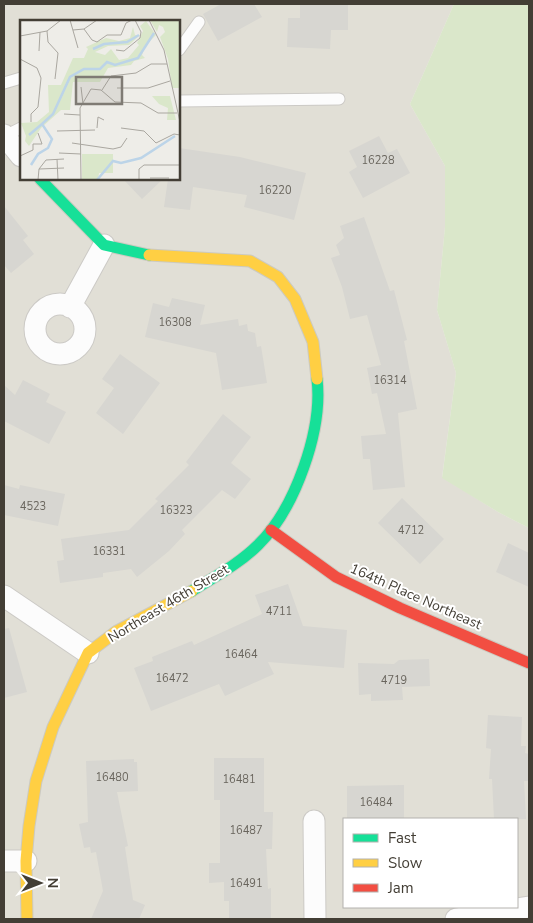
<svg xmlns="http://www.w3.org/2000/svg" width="533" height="923" font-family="'Nunito Sans',sans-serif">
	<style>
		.residential { fill: #e1dfd6; fill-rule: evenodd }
		.green { fill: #dae7ca }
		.building { fill: #d7d6d1 }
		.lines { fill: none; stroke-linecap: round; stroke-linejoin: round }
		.lane-casing { stroke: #cccac6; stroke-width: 13 }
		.street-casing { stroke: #cccac6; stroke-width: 23 }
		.fast-casing { stroke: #cccac0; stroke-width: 13 }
		.slow-casing { stroke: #cccac0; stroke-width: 13 }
		.jam-casing { stroke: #cccac0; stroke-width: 13 }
		.lane { stroke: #fcfcfc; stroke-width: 11 }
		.street { stroke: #fcfcfc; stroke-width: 21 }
		.fast { stroke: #16e098; stroke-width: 11 }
		.slow { stroke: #ffcf43; stroke-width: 11 }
		.jam { stroke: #f24e42; stroke-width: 11 }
		.labels { text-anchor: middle; stroke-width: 4; stroke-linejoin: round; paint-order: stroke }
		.number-label { font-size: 11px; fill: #69655d }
		.street-label { font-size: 14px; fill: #433e35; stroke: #fff }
		.inset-river { fill: none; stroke: #bcd4e8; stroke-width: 2.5 }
		.inset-road { fill: none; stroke: #aaa7a0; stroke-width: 1 }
		.view { fill: #7f7b74; fill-opacity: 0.15; stroke: #7f7b74; stroke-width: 2.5 }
		.inset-edge { fill: none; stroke: #433e35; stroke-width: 2.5 }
	</style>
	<rect width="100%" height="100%" fill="#eeede8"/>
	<path class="residential" d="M4 4H454L410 104 445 166V227L437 310 456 373 442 477 498 512 529 528V919H4ZM21 21H179V179H21ZM344 819H517V907H344Z"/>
	<path class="green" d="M454 4H529V528L498 512 442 478 456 373 437 310 445 227V166L410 104Z"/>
	<path class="building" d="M221 4H254L262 17 218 41 203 14Z
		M300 4H348V30H331L330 49 287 47 288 18H300Z
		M379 136 388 153 397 149 410 173 363 198 349 172 357 167 349 151Z
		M179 148 240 157 306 173 294 220 244 207 247 195 193 187 190 210 164 207 168 179H179Z
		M123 179H163L142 199Z
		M4 206 28 236 23 240 34 254 11 273 4 265Z
		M364 217 390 291 394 290 407 340 404 341 417 409 398 413 405 487 373 490 370 459H363L361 436 386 434 377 393 372 394 367 368 381 365 367 315 350 319 342 287 331 258 340 255 336 245 344 238 340 226Z
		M172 298 205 305 200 325 238 319 239 326 247 324 248 331 255 333 257 347 261 346 267 383 222 390 216 353 145 337 153 303 169 307Z
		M120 354 160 383 123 434 96 413 114 388 102 379Z
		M23 380 50 394 46 402 66 412 49 444 4 421V385L15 395Z
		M223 414 251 437 231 463 251 479 235 499 222 490 182 530 185 534 169 551 137 577 131 569 103 573V577L60 583 57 561 64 560 61 539 129 530 158 501 155 499 189 465 186 462Z
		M4 485 19 489 20 485 65 494 58 526 4 515Z
		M402 498 444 539 420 564 378 523Z
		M508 543 529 553V587L496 572Z
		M288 584 303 626 347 630 344 668 268 662 274 674 225 696 219 684 151 711 134 668 153 661 152 657 192 641 194 645 262 614 255 595Z
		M9 628 27 692 4 698V629Z
		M429 659 430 686 402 687 403 700 371 701V694L359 695 358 663 394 664 399 660Z
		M488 715 522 717 521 746H526L525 753 529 754V781H524L526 819H494L492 779H489L491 749 486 748Z
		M214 758H264V812H273L272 849H266L268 889 271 888V919H229V901H224V882L209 883V863H220V800H214Z
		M134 759V762H137L138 791 117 792 128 846 125 847 133 900 145 905 139 919H91L103 891 96 852 91 853 90 847 84 848 79 824 88 822 86 761Z
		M404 785V819H347V786Z"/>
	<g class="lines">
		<g class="lane-casing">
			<path id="lane" d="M179 50 199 22
				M4 83 21 78
				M179 101 339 99
				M5 136 21 128"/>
		</g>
		<g class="street-casing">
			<path id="street" d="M4 135 21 156
				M35 329a25 25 0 1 1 50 0a25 25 0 1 1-50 0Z
				M70 307 104 245
				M4 596 88 653
				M314 821 315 919
				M4 861H26
				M456 919 529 907"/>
		</g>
		<g class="fast-casing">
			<path id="fast" d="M40 179 104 245 149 255
				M192 591C214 577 239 564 258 545 295 509 323 430 317 379"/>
		</g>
		<g class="slow-casing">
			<path id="slow" d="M149 255 250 261 278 277 295 299 313 342 317 379
				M27 919 26 861 29 826 36 781 53 727 88 653 117 631 192 591"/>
		</g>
		<g class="jam-casing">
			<path id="jam" d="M271 530 336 577 400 608 529 663"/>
		</g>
		<use href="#lane" class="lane"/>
		<use href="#street" class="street"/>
		<use href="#fast" class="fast"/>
		<use href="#slow" class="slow"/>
		<use href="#jam" class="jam"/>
	</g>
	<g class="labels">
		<g class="number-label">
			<text x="378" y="164">16228</text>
			<text x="275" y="194">16220</text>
			<text x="175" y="326">16308</text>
			<text x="390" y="384">16314</text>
			<text x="33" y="510">4523</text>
			<text x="176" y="514">16323</text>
			<text x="411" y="534">4712</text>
			<text x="109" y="555">16331</text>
			<text x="279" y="615">4711</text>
			<text x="241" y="658">16464</text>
			<text x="172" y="682">16472</text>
			<text x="394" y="684">4719</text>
			<text x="112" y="781">16480</text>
			<text x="239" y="783">16481</text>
			<text x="376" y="806">16484</text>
			<text x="246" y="834">16487</text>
			<text x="246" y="887">16491</text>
		</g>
		<g class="street-label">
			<text transform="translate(416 596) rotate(24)" y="5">164th Place Northeast</text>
			<text transform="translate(168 603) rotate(-31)" y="5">Northeast 46th Street</text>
		</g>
	</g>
	<g transform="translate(20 20)">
		<rect width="160" height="160" fill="#eeede8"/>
		<path d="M130 0H160V68H152L148 39 140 17 145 12 143 7 139 5 137 12ZM126 1 136 15 125 26 122 35 125 38 114 41 111 45 88 48 80 62H53L50 90H41L21 108 9 126 5 121 6 116 1 103 17 102 29 92 28 65H41L53 38H64L68 29 66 27 86 18 99 21 110 18 113 7 115 15H120L109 25 88 26 75 32 85 35 91 29 99 40 108 38 119 25 117 23 123 11 120 6ZM132 76H150L156 100H147L148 88 139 84ZM62 134H93V153H79L78 160H62Z" fill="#dae7ca"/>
		<path class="inset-river" d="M73 29 84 24 107 22 119 15M9 115 22 104M11 145 18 134 28 128 32 119 22 104 33 94 50 57 64 49H80L87 42 95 45 118 38 134 13M77 160 93 141 101 143 121 138 155 116"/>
		<path class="inset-road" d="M50 0 58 28M129 0 144 30 160 102M64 9 72 20 77 22 87 15H101L106 3 112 0M53 10 64 9 77 0M27 11 28 22 38 33 35 59M0 16 27 11 41 0M96 30 104 31 120 18 121 12 115 0M19 31 20 12M0 39 17 48M61 67 63 84M97 68H128L150 61M82 70 91 56 116 53 131 44H147M44 94 60 95M11 102V94L18 87 21 58 17 48M77 108 78 97 84 100M101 108 124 111 136 123 154 114 160 115M37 111 75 110M52 123 93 129 101 127 107 118M39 133 61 134M0 136 13 130V124H22L18 113M37 139 38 160M19 149 44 148M130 158H149M18 160 19 149 26 140 44 139M61 160 60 88 71 69 81 70 95 82 121 83 138 93H157M119 160V149L124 145H160"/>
		<path class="view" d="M56 57H102V84H56Z"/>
		<rect width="160" height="160" class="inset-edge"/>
	</g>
	<rect width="533" height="923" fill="none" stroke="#433e35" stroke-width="10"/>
	<rect x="343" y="818" width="175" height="90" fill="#ffffff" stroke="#b4b2ae"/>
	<rect x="353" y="834" width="25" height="8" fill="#16e098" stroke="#b4b2ae"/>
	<text x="388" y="843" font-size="15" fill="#433e35">Fast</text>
	<rect x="353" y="859" width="25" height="8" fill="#ffcf43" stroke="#b4b2ae"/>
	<text x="388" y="868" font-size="15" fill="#433e35">Slow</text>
	<rect x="353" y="884" width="25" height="8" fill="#f24e42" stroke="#b4b2ae"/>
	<text x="388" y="893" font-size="15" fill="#433e35">Jam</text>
	<g transform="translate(40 883) rotate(90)" stroke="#ffffff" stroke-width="4" paint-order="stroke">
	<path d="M0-4L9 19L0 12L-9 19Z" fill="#433e35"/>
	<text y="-8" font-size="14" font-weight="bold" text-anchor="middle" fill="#433e35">N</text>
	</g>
</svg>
